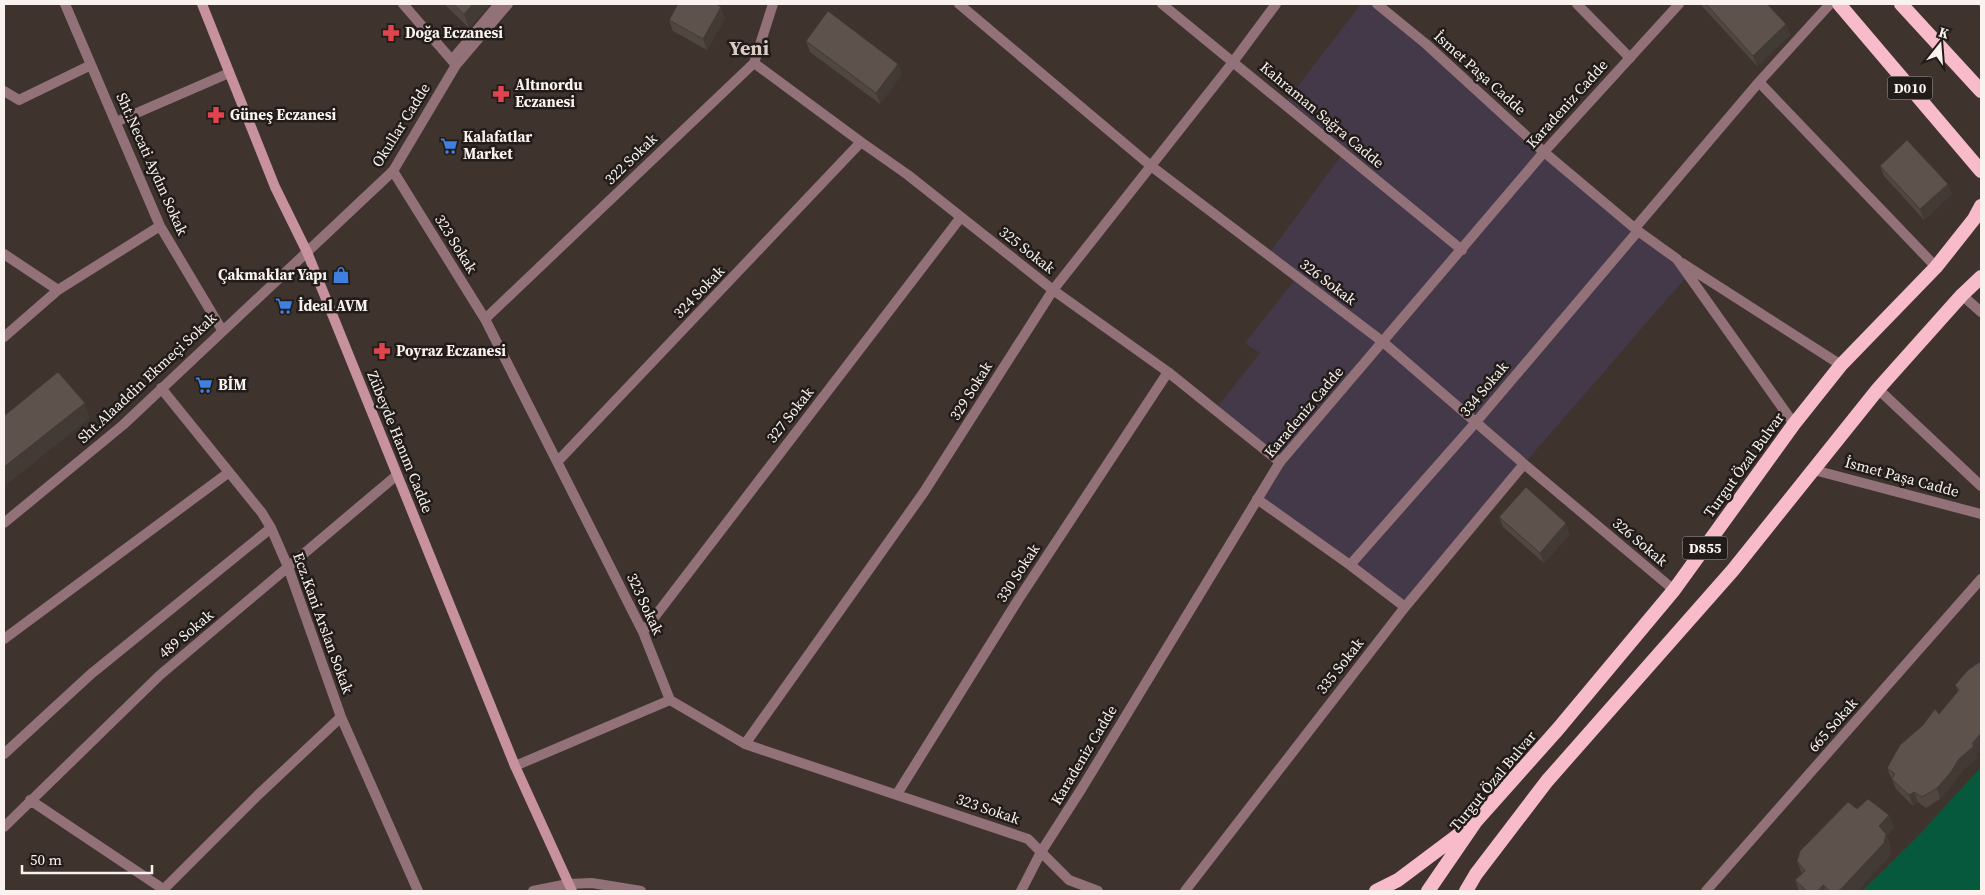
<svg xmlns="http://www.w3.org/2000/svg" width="1985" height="895" font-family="'Source Serif 4',serif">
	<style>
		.industrial { fill: #443948 }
		.green { fill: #07593d }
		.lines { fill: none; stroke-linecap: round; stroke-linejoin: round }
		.pedestrian { stroke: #937179; stroke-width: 10 }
		.minor { stroke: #937179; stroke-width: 10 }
		.tertiary { stroke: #937179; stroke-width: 10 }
		.secondary { stroke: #c7919e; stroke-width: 10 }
		.trunk { stroke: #f8bbca; stroke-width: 14 }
		.wall { fill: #514741 }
		.shaded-wall { fill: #423a35 }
		.building { fill: #5e534c; stroke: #423a35 }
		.labels { text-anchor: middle; stroke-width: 5; stroke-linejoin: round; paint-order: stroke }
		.shield { fill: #211c19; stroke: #b9b2af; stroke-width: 1 }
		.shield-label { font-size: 14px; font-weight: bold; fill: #faf2ef }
		.poi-label { font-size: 15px; font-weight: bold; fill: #faf2ef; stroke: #211c19; text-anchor: start }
		.street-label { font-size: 15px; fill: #faf2ef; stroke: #211c19 }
		.district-label { font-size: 20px; font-weight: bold; fill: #daccc5; stroke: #211c19 }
	</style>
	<rect width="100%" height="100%" fill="#3e332d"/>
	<path class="industrial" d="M1361 4H1377L1688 275 1524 464 1405 607 1257 499 1280 462 1215 410 1260 353 1245 343 1297 277 1268 255 1343 153 1284 104Z"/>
	<path class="green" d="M1981 767V891H1862L1919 835Z"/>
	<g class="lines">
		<path class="pedestrian" d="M452 60 499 4"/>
		<path class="minor" d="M65 4 160 226 222 330
			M959 4 1151 166 1383 342 1524 464 1674 590
			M1577 4 1630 58
			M754 63 861 142 908 175 1053 290 1168 372 1280 462
			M1759 82 1936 267
			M4 91 19 100 91 65
			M116 122 229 73
			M393 171 485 319 643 632 670 700 745 744 1028 839 1069 880 1098 891
			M1635 228 1759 82 1830 4
			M4 254 58 290
			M1962 295 1981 312
			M485 319 754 63 773 4
			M4 337 58 290 160 226
			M161 388 262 513 271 528 288 567 341 717 418 891
			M558 461 861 142
			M1257 499 1350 565 1405 607
			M4 523 123 425 307 252
			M1350 565 1476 422 1638 231
			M643 632 961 217
			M4 639 228 473
			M745 744 924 492 1053 290 1233 62 1276 4
			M4 754 91 674 271 528
			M515 766 670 700
			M897 794 1018 600 1168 372
			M30 800 166 891
			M4 827 160 675 397 475
			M164 889 258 795 341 717
			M1185 891 1405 607 1524 464
			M1706 891 1981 579"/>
		<path class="tertiary" d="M403 4 456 65
			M1162 4 1462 250
			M1377 4 1426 44 1544 152 1638 231 1677 259 1794 424
			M307 252 393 171 456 65 508 4
			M1682 263 1841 365
			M1878 389 1981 486
			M1814 470 1981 514
			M162 891 164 889
			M533 891 568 884 592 883 641 891
			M1021 891 1041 852 1082 788 1280 462 1544 152 1679 4"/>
		<path class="secondary" d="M202 4 275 187 307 252 515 766 572 891"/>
		<path class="trunk" d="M1839 4 1981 171
			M1901 4 1981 91
			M1376 891 1398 880 1466 829
			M1428 891 1476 821 1558 729 1674 590 1794 424 1841 365 1936 267 1974 219 1981 206
			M1466 891 1476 874 1547 781 1733 570 1878 389 1962 295 1981 277"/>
	</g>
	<path class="wall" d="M444 4H490L469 28Z
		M1701 4H1766L1786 24 1790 35 1757 66 1702 6Z
		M1977 4H1981V8Z
		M725 18 707 50 673 31 669 20Z
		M806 41 898 64 902 74 880 104 810 52Z
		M1880 166 1948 184 1952 194 1924 220 1884 176Z
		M1499 517 1570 534 1544 563 1503 527Z
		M1981 661V748L1976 754 1978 757 1963 770 1954 783 1940 799 1926 808 1918 802 1913 806 1896 789 1887 768 1939 714 1958 692 1955 685Z
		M1889 815 1894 828 1887 836 1891 848 1889 857 1857 891H1799L1795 880 1802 874 1797 861Z"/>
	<path class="shaded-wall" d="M473 4H490L469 28 464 14Z
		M721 7 725 18 707 50 703 39Z
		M1786 24 1790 35 1757 66 1753 56Z
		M898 64 902 74 880 104 876 93Z
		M1948 184 1952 194 1924 220 1920 209Z
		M85 403 90 418 4 487V467Z
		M1566 523 1570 534 1544 563 1540 553Z
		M1981 733V748L1976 754 1978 757 1963 770 1954 783 1940 799 1937 788 1959 759Z
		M1914 792 1918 802 1913 806 1909 795Z
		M1889 815 1894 828 1887 836 1891 848 1889 857 1857 891H1842L1841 889 1879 826Z
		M1823 885 1825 891H1818Z"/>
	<path class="building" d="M453 4H473L464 14Z
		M678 4H716L721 7 703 39 669 20Z
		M1706 4H1767L1786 24 1753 56Z
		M828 11 898 64 876 93 806 41Z
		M1907 140 1948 184 1920 209 1880 166Z
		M58 372 85 403 4 467V416Z
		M1526 487 1566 523 1540 553 1499 517Z
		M1981 661V733L1972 744 1974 746 1959 759 1951 772 1937 788 1922 797 1914 792 1909 795 1892 779 1895 774 1887 768 1900 745 1923 725 1935 709 1939 714 1959 690 1955 685 1968 670Z
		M1868 799 1889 815 1879 826 1886 834 1884 843 1841 889 1837 891H1830L1823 885 1818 891H1807L1795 880 1805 871 1797 861 1800 851 1848 802 1857 809Z"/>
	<defs>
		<g id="pharmacy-bare" transform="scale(1.35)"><path d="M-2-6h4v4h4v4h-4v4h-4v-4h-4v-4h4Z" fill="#e0444e" stroke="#211c19" stroke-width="2.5" paint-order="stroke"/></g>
		<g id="supermarket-bare" transform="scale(1.35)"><path d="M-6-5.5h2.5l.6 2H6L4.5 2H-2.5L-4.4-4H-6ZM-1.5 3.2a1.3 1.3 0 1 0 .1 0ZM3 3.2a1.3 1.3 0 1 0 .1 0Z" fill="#3f7fe0" stroke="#211c19" stroke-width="2.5" paint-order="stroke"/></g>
		<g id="shop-bare" transform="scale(1.35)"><path d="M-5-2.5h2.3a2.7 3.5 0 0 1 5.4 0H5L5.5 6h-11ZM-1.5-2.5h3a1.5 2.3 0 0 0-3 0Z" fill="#3f7fe0" stroke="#211c19" stroke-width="2.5" paint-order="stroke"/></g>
	</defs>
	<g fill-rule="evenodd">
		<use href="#pharmacy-bare" x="391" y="33"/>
		<use href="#pharmacy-bare" x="501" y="94"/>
		<use href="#pharmacy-bare" x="216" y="115"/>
		<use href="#supermarket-bare" x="449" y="146"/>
		<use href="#shop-bare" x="341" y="275"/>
		<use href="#supermarket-bare" x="284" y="306"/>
		<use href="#pharmacy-bare" x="382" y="351"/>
		<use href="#supermarket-bare" x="204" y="385"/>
	</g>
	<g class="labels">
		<g class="shield">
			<rect x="1887.5" y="76.5" width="45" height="23" rx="4"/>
			<rect x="1682.5" y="536.5" width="45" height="23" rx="4"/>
		</g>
		<g class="shield-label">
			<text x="1910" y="93">D010</text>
			<text x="1705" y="553">D855</text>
		</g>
		<g class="poi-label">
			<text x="405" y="38">Doğa Eczanesi</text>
			<text x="515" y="90">Altınordu<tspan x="515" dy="17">Eczanesi</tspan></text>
			<text x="230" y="120">Güneş Eczanesi</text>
			<text x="463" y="142">Kalafatlar<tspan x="463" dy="17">Market</tspan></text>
			<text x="327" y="280" text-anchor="end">Çakmaklar Yapı</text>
			<text x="298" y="311">İdeal AVM</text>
			<text x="396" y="356">Poyraz Eczanesi</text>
			<text x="218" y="390">BİM</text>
		</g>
		<g class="street-label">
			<text transform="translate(1480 73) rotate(42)" y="5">İsmet Paşa Cadde</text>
			<text transform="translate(1567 104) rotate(-48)" y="5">Karadeniz Cadde</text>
			<text transform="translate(1322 115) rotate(40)" y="5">Kahraman Sağra Cadde</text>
			<text transform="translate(401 125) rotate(-58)" y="5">Okullar Cadde</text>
			<text transform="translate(631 159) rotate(-44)" y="5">322 Sokak</text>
			<text transform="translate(152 164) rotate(66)" y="5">Sht.Necati Aydın Sokak</text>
			<text transform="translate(456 244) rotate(58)" y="5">323 Sokak</text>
			<text transform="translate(1027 250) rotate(38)" y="5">325 Sokak</text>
			<text transform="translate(1328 282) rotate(37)" y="5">326 Sokak</text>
			<text transform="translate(699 292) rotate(-46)" y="5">324 Sokak</text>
			<text transform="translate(147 378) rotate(-43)" y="5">Sht.Alaaddin Ekmeçi Sokak</text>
			<text transform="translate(1484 389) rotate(-50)" y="5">334 Sokak</text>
			<text transform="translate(971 391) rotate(-58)" y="5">329 Sokak</text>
			<text transform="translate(1304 412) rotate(-50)" y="5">Karadeniz Cadde</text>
			<text transform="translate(790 415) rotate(-52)" y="5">327 Sokak</text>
			<text transform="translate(400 442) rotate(68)" y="5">Zübeyde Hanım Cadde</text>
			<text transform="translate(1744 465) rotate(-54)" y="5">Turgut Özal Bulvar</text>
			<text transform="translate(1902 477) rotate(15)" y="5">İsmet Paşa Cadde</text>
			<text transform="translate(1640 542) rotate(40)" y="5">326 Sokak</text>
			<text transform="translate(1018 573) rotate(-57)" y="5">330 Sokak</text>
			<text transform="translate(645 604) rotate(65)" y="5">323 Sokak</text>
			<text transform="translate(323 623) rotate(70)" y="5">Ecz.Kani Arslan Sokak</text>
			<text transform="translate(186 634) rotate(-40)" y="5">489 Sokak</text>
			<text transform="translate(1340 666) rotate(-52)" y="5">335 Sokak</text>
			<text transform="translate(1833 725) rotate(-49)" y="5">665 Sokak</text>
			<text transform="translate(1084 755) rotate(-59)" y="5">Karadeniz Cadde</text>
			<text transform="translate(1493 781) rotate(-50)" y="5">Turgut Özal Bulvar</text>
			<text transform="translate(988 809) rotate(19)" y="5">323 Sokak</text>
		</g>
		<g class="district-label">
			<text x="749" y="55">Yeni</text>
		</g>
	</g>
	<rect width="1985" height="895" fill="none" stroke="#faf2ef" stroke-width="10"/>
	<g transform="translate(1940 45) rotate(17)" stroke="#211c19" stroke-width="4" paint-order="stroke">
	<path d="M0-4L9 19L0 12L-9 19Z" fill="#faf2ef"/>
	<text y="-8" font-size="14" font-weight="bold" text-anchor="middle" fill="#faf2ef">K</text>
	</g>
	<path d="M22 865v8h130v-8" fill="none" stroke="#faf2ef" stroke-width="2.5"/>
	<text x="30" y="865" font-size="15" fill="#faf2ef" stroke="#211c19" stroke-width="4" paint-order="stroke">50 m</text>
</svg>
